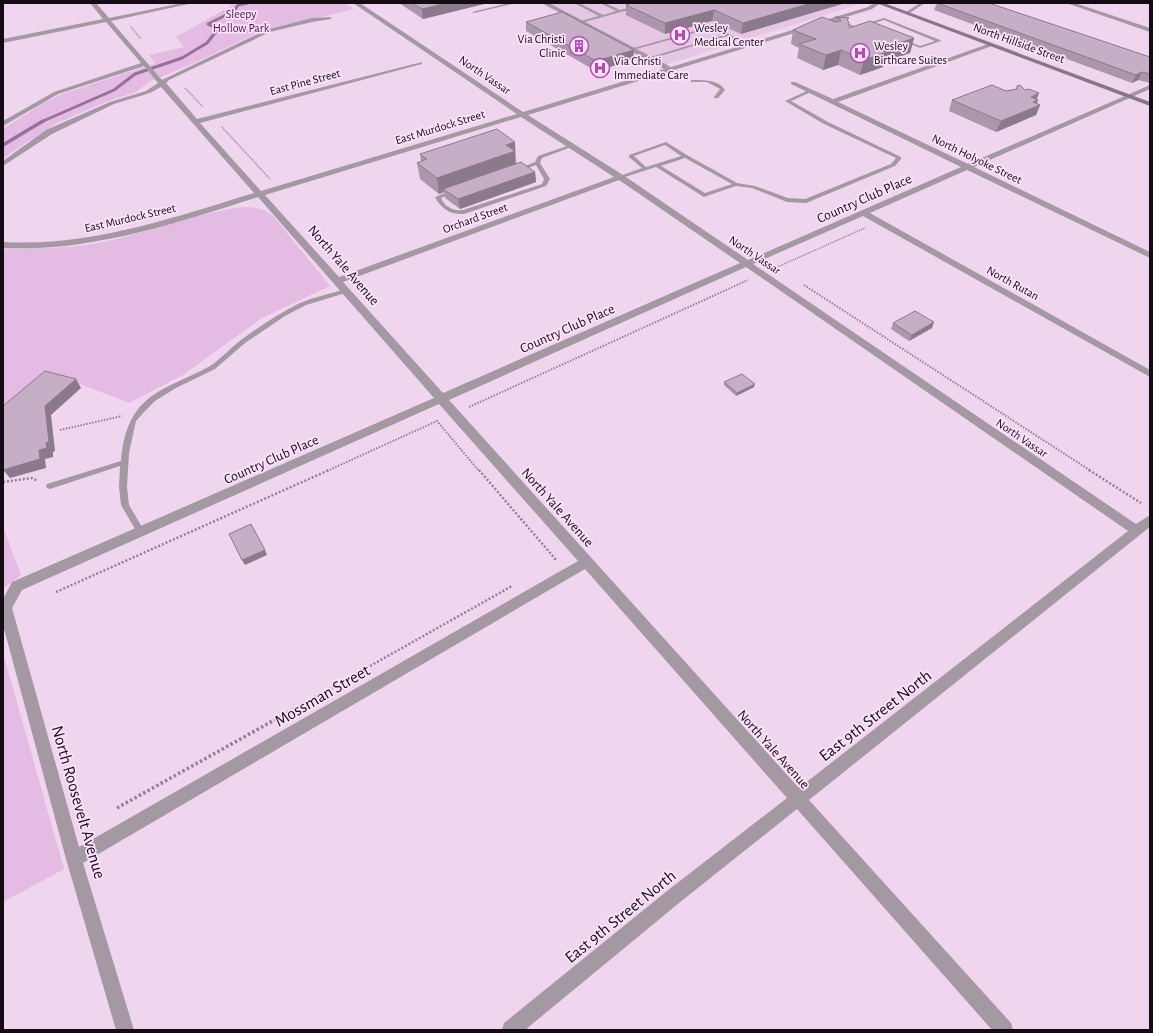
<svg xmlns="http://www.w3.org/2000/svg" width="1153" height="1033" font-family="'Alegreya Sans',sans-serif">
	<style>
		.built { fill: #e6c6e5 }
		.green { fill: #e4bce3 }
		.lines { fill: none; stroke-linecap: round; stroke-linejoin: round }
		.stream-far1 { stroke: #987198; stroke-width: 3 }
		.stream { stroke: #987198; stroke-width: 3.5 }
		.path-far3 { stroke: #938093; stroke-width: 1.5; stroke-dasharray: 1 1; stroke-linecap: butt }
		.path-far2 { stroke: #938093; stroke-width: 2; stroke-dasharray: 1.5 1.5; stroke-linecap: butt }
		.path-far1 { stroke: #938093; stroke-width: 2.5; stroke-dasharray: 2 2; stroke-linecap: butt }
		.path { stroke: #938093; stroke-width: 3.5; stroke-dasharray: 2.5 2.5; stroke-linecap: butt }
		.lane { fill: #a499a3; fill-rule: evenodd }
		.street { fill: #a499a3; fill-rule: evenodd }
		.secondary { fill: #877787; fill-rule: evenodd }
		.wall { fill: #ab96ab }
		.shaded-wall { fill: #8b7a8b }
		.building { fill: #c7aec7; stroke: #8b7a8b }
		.labels { text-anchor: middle; stroke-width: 3.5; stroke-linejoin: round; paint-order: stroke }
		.far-park-label { font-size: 12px; fill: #4d114f; stroke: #fde2fc }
		.far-poi-label { font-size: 12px; fill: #140b14; stroke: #fde2fc; text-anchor: start }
		.far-street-label { font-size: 12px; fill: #140b14; stroke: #fde2fc }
		.street-label { font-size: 14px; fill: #140b14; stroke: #fde2fc }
		.near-street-label { font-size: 17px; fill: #140b14; stroke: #fde2fc }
	</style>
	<rect width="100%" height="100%" fill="#f0d5ef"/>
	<path class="built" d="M539 3H863L658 67Z"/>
	<path class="green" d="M228 3H345L354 9 259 32 201 60 149 82 136 92 106 102 57 123 3 158V129L45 102 65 93 155 63 149 55 184 47 176 37 231 6Z
		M241 207C255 207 264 208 274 217L330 286 262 318 183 375 129 403 52 373 3 416V249C36 248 70 249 103 242 149 232 194 214 241 207Z
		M3 527 21 575 3 589Z
		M3 653 64 869 3 902Z"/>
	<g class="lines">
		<path class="stream-far1" d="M41 122 114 90 135 74 182 58 207 43 218 29 208 24 234 11 238 5 248 3"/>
		<path class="stream" d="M3 145 43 121"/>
		<path class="path-far3" d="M131 27 141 39
			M185 88 203 107
			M222 127 270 179
			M775 268 865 228"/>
		<path class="path-far2" d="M804 285 1091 471
			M469 407 748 280
			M60 430 122 416
			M327 471 437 421 479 471"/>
		<path class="path-far1" d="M479 470 557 561
			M1089 470 1141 503
			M3 482 32 478 38 481
			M56 592 329 470
			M276 719 512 586"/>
		<path class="path" d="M117 808 278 718"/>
		<path class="lane" d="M509 3H516L474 13 472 12Z
			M574 3H579L603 15 616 11 600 3H605L620 10 648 3H654L581 23 580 21 599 16Z
			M920 3H925L908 14H906V12Z
			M884 18 940 40 941 41 920 48 900 40 903 39 920 46 935 41 884 20 856 29 838 21 841 20 856 27Z
			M709 27 716 28 751 45 748 46 727 36 650 59 647 58 724 35 709 29 633 50 630 49Z
			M693 80C704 80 719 80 725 90L718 98H714V97L720 89 707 82H691V80Z
			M809 90 811 91V92L791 101 828 122 901 157V159L895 166 806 203 787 202 752 188 736 186 704 197 656 167 622 178 617 177 642 168 629 157V155L666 142 687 155 737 183 755 186 788 198 805 199 891 164 896 158 824 124 785 101ZM665 145 681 156 646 167 634 156ZM685 158 732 184 705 193 661 166Z
			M570 145 574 146 542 158 540 163 550 179 546 186 464 214C451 215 441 209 435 197L452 190H456V192L441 198C445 207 453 211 463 210L542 184 544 179 536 165 518 172 515 170 535 162 538 156Z
			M347 289 349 290V292L306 305 285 316 245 343 215 369 176 388 155 401 144 412 136 421 129 453 127 487 129 505 145 532 144 534H138L121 505 119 487 120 466 50 489 47 488 46 486 47 484 121 461C122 443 127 423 138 409 156 387 186 380 210 366 221 359 230 348 241 340 259 327 279 313 300 303 315 297 332 293 347 289Z"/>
		<path class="street" d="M90 3H96L109 18 182 3H193L111 21 162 80 266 30 312 18 331 17V19L312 22 270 32 169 80 166 83 197 119 422 62V64L200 123 261 191 517 114 353 3H360L523 112 664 69 542 3H549L671 67 868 7 874 3H881L872 9 528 115 623 175 748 260 961 167 791 84V82H795L833 99 988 44H992V46L838 102 968 164 1150 85V89L974 167 1150 252V258L967 170 870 213 1150 370V377L863 216 753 264 1136 524 1150 515V527L1141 534 809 800 1011 1023 1013 1030H992L797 809 679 903 525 1030H502L504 1023 667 891 787 798 585 569 83 863 134 1030H116L66 859 3 625V599L12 582 434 398 258 197C175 223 91 252 3 248V242C90 247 172 218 254 193L161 87 150 93 114 104 52 134 3 166V161L46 130 110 102 146 91 158 83 144 66 58 94 3 126V121L54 92 141 63 106 22 3 43V39L103 19ZM521 117 614 177 339 277 265 195ZM619 180 740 263 443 393 343 282ZM746 267 1128 531 799 788 449 400ZM439 404 578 561 79 847 12 608 22 590Z
			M1066 3H1075L1150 28V32Z"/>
		<path class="secondary" d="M876 3H884L1150 102V106Z"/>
	</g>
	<path class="wall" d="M399 3H488L423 19Z
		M937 3 1150 57V83L1138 80 1132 83 934 10Z
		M842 4 741 34 712 21 665 34 626 15V5Z
		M835 17 848 22 849 28 914 38 910 53 884 62 883 67 860 75 838 65 823 70 797 58 799 48 791 44 793 30 833 22Z
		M526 22 634 50 633 60 596 71 526 31Z
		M1017 86 1038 100 1037 103 1040 105 1036 115 996 132 949 111 952 100 1016 89Z
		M420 154 516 158H515V164L535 172 536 182 460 209 445 198 444 192 439 194 420 179 417 163 421 161Z
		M893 323 932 328 909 341 891 329Z
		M724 382 754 387 736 396 724 385Z"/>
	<path class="shaded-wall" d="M447 3H488L423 19 422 9Z
		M811 3H843L842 4 741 34 743 23Z
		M714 10 712 21 665 34V23Z
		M914 38 910 53 884 62 883 67 860 75 864 60 880 50Z
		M634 50 633 60 596 71V61Z
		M841 50 838 65 823 70 826 55Z
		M1142 72 1138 80 1132 83 1136 75Z
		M1039 93 1036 101 1038 100 1035 107 1040 105 1036 115 996 132 1001 121 1031 97Z
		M515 142 516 167 443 189 444 192 439 194 437 178 506 145Z
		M535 172 536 182 460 209 458 199Z
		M934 322 932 328 909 341 912 335Z
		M76 379 81 388 51 415 55 451 53 452V457L45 459 46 468 10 478 3 470 39 450 46 443 45 406Z
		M755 384 754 387 736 396 737 393Z
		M265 550 267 555 245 565 242 560Z"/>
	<path class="building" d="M412 3H447L422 9Z
		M632 3H811L743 23 714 10 665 23 626 5Z
		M937 3H989L1150 57V74L1142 72 1136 75Z
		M562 12 634 50 596 61 526 22Z
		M822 17 836 22 841 21 840 19 835 17 849 18 847 19 849 23V28L870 21 914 38 880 50 887 52 864 60 841 50 826 55 799 44 816 39 793 30Z
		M992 85 1006 91 1017 89V86L1020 85 1025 90 1029 89 1039 93 1031 97 1038 100 1033 102 1040 105 1001 121 952 100Z
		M497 129 515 142 506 145 515 151 437 178 417 163 427 159 420 154Z
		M521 162 535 172 458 199 443 189Z
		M915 311 934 322 912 335 893 323Z
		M45 371 76 379 45 406 49 442 46 443 47 448 39 450 40 459 3 470V406Z
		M742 374 755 384 737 393 724 382Z
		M251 524 265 550 242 560 229 534Z"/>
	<defs>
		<g id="hospital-ring" transform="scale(1)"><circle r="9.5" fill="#fde2fc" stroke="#b04cb2" stroke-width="1.5"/><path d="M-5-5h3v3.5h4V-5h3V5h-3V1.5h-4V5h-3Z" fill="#b04cb2"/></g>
		<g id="building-ring" transform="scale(1)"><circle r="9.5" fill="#fde2fc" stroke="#b04cb2" stroke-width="1.5"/><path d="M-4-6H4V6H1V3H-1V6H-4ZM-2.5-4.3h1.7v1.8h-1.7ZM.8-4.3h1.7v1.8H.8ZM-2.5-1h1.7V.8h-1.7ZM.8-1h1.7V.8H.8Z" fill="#b04cb2"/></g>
	</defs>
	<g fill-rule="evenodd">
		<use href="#hospital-ring" x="680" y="35"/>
		<use href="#building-ring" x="579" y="46"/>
		<use href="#hospital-ring" x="860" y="53"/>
		<use href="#hospital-ring" x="600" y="68"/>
	</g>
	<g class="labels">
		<g class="far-park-label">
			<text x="241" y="18">Sleepy<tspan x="241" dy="14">Hollow Park</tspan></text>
		</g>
		<g class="far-poi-label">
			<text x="694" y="32">Wesley<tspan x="694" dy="14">Medical Center</tspan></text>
			<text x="565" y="43" text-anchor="end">Via Christi<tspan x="565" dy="14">Clinic</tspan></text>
			<text x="874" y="50">Wesley<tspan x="874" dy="14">Birthcare Suites</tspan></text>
			<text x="614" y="65">Via Christi<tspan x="614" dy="14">Immediate Care</tspan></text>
		</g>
		<g class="far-street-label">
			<text transform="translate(1019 43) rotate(20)" y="4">North Hillside Street</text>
			<text transform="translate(485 75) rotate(34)" y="4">North Vassar</text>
			<text transform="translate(305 82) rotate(-15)" y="4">East Pine Street</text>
			<text transform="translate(440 127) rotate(-17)" y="4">East Murdock Street</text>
			<text transform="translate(977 159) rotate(26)" y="4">North Holyoke Street</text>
			<text transform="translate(130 218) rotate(-13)" y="4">East Murdock Street</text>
			<text transform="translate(475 218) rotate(-20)" y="4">Orchard Street</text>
			<text transform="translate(755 255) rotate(34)" y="4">North Vassar</text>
			<text transform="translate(1013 283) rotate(29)" y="4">North Rutan</text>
			<text transform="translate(1022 438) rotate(34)" y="4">North Vassar</text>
		</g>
		<g class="street-label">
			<text transform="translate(864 198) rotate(-24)" y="5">Country Club Place</text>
			<text transform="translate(344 265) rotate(49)" y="5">North Yale Avenue</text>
			<text transform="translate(567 328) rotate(-24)" y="5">Country Club Place</text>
			<text transform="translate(271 459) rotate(-24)" y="5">Country Club Place</text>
			<text transform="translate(558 507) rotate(48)" y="5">North Yale Avenue</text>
			<text transform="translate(774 749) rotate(48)" y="5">North Yale Avenue</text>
		</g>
		<g class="near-street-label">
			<text transform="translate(322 695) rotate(-30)" y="6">Mossman Street</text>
			<text transform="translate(875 715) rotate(-38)" y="6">East 9th Street North</text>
			<text transform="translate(79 802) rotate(74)" y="6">North Roosevelt Avenue</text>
			<text transform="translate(620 916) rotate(-39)" y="6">East 9th Street North</text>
		</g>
	</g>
	<rect width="1153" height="1033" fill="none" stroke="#140b14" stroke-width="8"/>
</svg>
